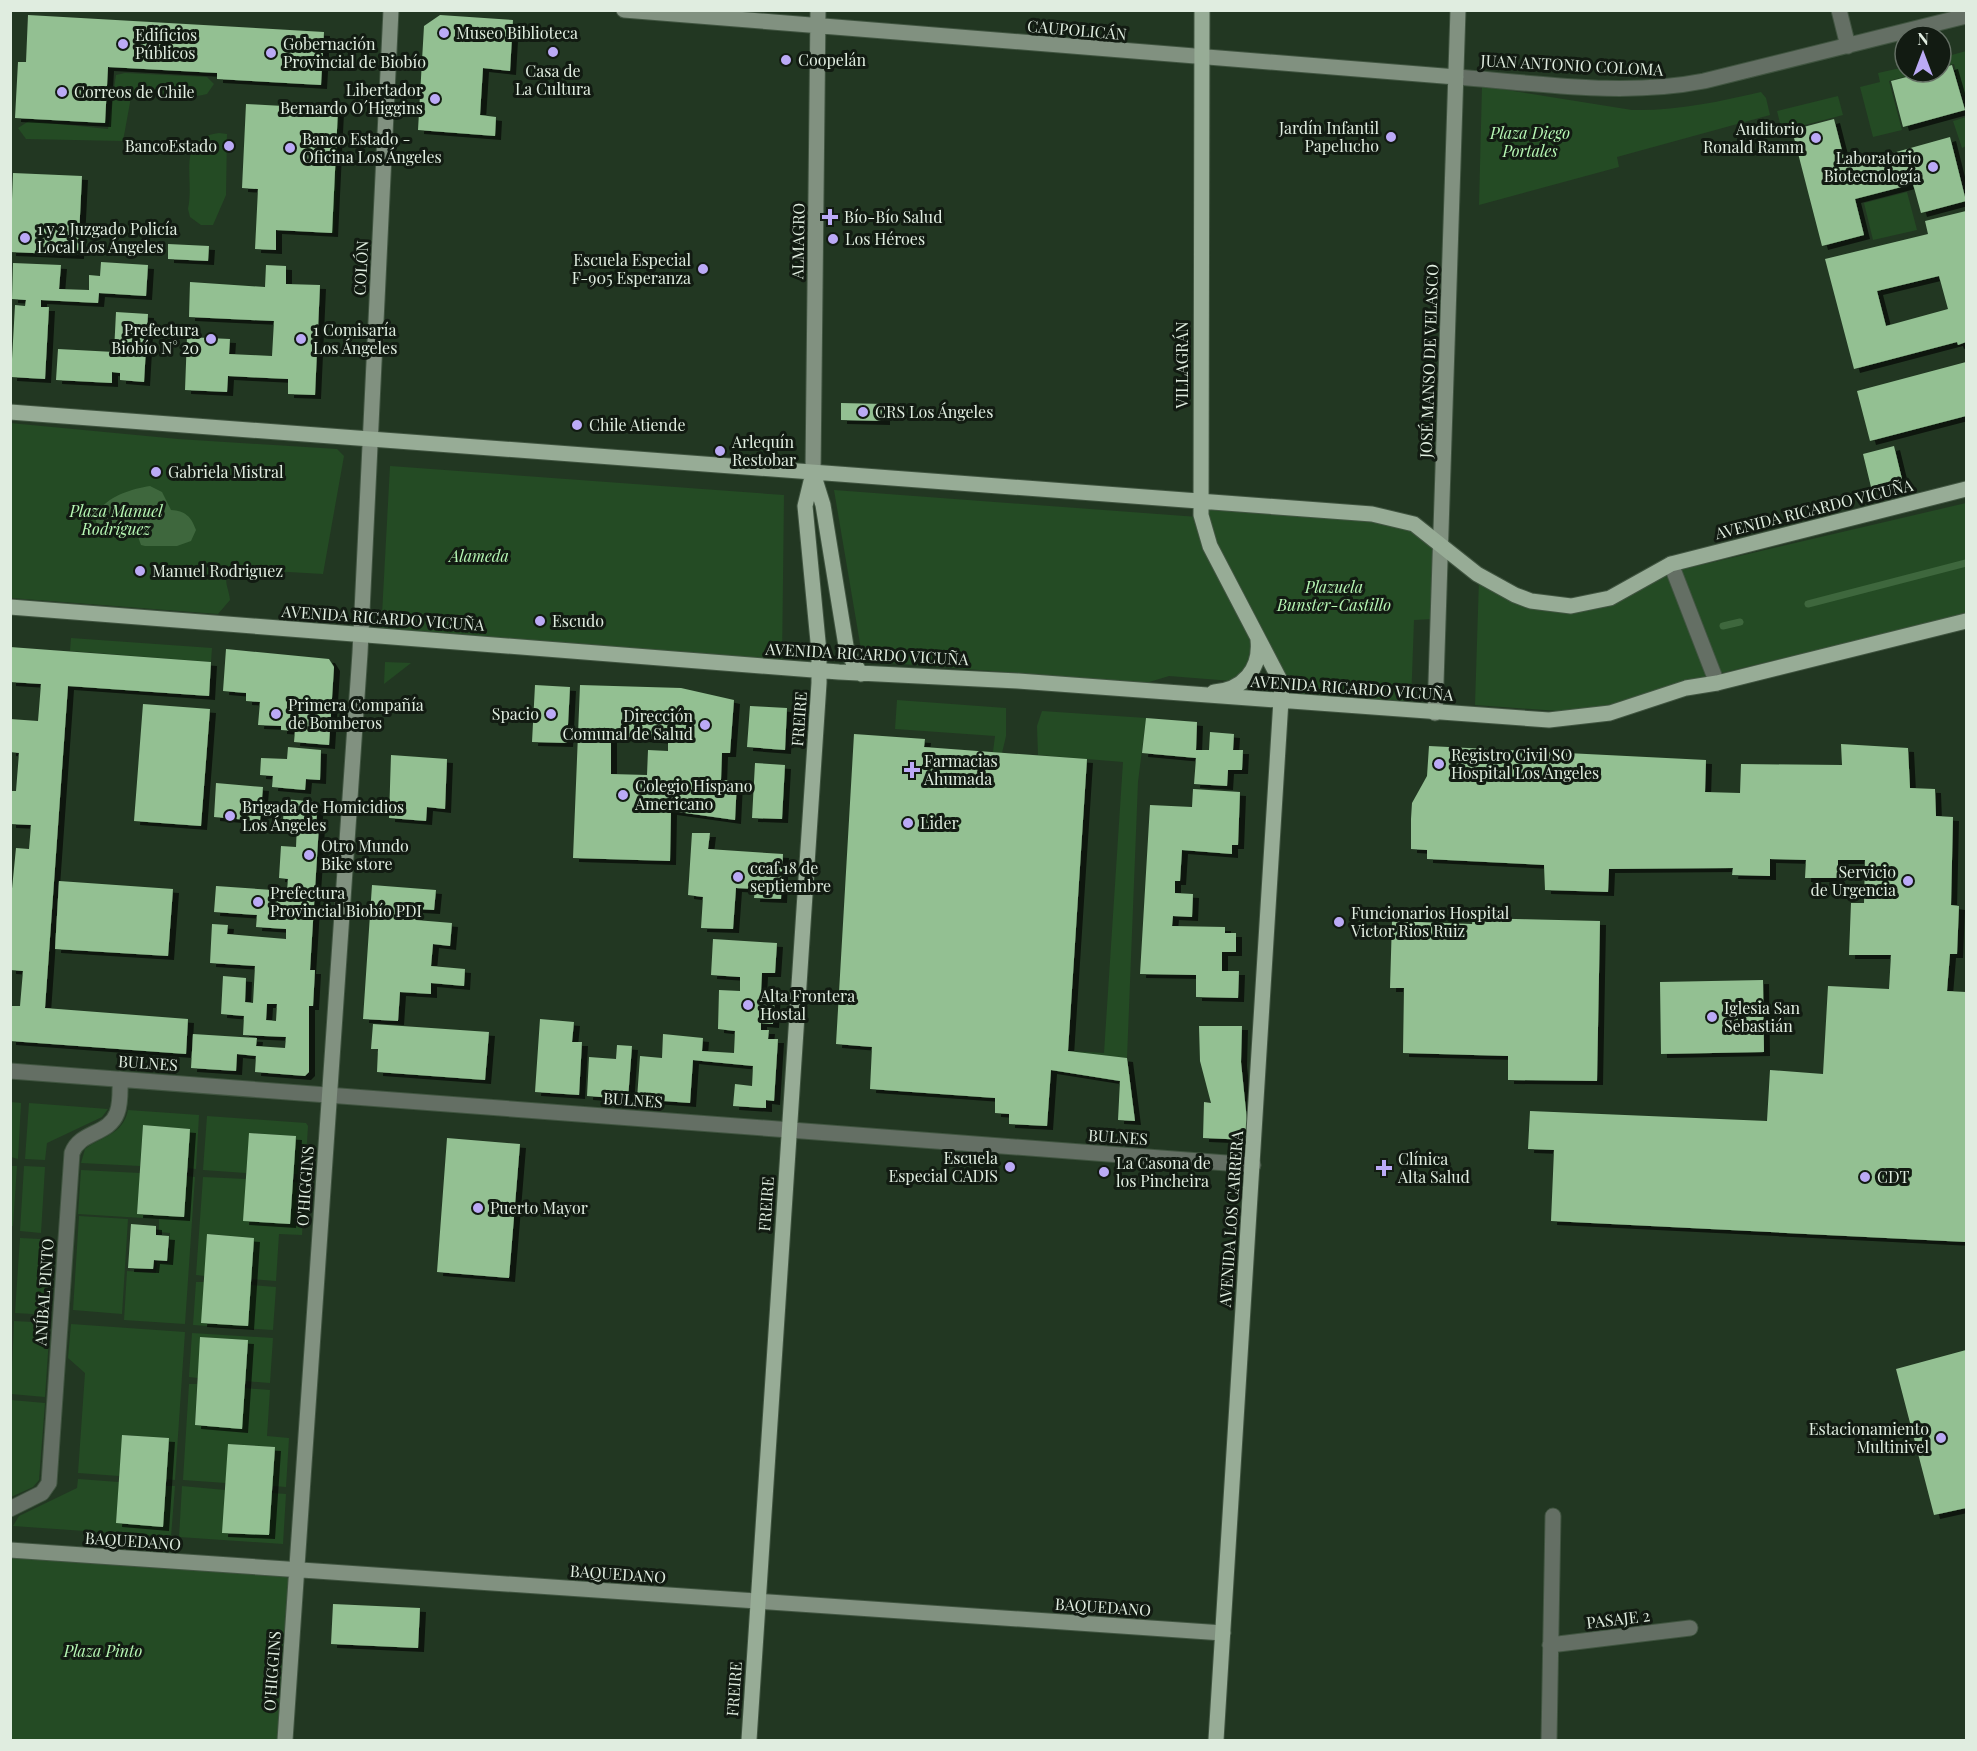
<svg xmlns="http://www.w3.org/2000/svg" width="1977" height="1751" font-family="'Playfair Display',serif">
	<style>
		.green { fill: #244b24 }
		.water { fill: #3e673d }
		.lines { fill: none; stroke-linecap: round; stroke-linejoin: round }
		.stream { stroke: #3e673d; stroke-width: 7 }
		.building { fill: #93c092; fill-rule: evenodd; filter: url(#shadow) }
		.street-casing { stroke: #405440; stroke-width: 17 }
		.secondary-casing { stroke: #405440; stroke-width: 17 }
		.primary-casing { stroke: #405440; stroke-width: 17 }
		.street { stroke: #646f64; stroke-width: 15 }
		.secondary { stroke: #819180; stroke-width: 15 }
		.primary { stroke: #97ac96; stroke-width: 15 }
		.poi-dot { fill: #bbaaf6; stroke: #121b12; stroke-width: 2 }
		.labels { text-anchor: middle; stroke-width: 6; stroke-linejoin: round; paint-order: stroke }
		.street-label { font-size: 16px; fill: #e0ede0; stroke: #121b12 }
		.poi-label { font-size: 16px; fill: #e0ede0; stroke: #121b12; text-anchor: start }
		.park-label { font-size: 16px; font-style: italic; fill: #b7f8b5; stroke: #121b12 }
	</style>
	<defs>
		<filter id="shadow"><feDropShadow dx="6" dy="4" stdDeviation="0" flood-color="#0009"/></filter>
	</defs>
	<rect width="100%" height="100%" fill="#223722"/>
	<path class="green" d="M1966 51V95L1962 96 1954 64 1941 67V58Z
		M1905 67V72H1922L1889 81 1902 130 1873 137 1860 87 1880 82 1878 73Z
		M125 73 207 77 214 84 207 94C197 96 184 99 173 98 152 96 155 88 131 97L123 141 26 139 18 128 29 121 108 129 116 75Z
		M1482 86 1632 110C1677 111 1717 102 1761 92L1766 98 1770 115 1617 157 1619 167 1479 205Z
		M1838 96 1843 115 1782 131 1777 111Z
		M338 109H340L334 233H332Z
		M1966 117V146L1962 148 1953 121Z
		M219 133 227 134 226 195 213 225H201L190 217 188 209C195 176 175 139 219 133Z
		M1907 192 1917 230 1873 240 1864 203Z
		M10 423 178 439 337 449 344 456 323 574 234 569C220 577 229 587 230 600L218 614 11 598Z
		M390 466 784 495 782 663 381 633Z
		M834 490 1198 517 1255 637 1254 666 1232 681 1169 676 1146 683 863 661Z
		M1966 503V614L1680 683 1613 705 1559 711 1475 705 1479 579 1553 608 1667 573Z
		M1207 505 1398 523 1435 546 1433 619 1414 620 1411 704 1285 694 1212 538Z
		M71 638 212 648 211 662 70 651Z
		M385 662 411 663 384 684Z
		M897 700 1006 708V736L1002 753 993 752 995 736 895 729Z
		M1042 711 1146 718 1138 782 1127 1058 1068 1051 1104 1053 1123 762 1038 755 1037 726Z
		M11 1102 21 1103 18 1159 11 1157Z
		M29 1103 108 1109 102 1117 47 1143 45 1160 25 1159Z
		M128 1110 199 1115 196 1169 187 1168 189 1129 143 1125 140 1166 81 1163 85 1149C102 1136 123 1135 128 1110Z
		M207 1116 306 1123 308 1126 305 1175 293 1174 296 1136 250 1133 246 1173 203 1170Z
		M10 1166H17L13 1226H10Z
		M24 1166 45 1167 41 1233 20 1231Z
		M81 1170 140 1173 137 1214 183 1217 186 1176 195 1177 185 1324 124 1320 127 1271 156 1273 157 1262 168 1263 170 1233 159 1232V1219L78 1214Z
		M203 1177 246 1179 244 1221 289 1224 293 1182 305 1183 302 1235 279 1234 276 1281 251 1279 254 1238 208 1234 205 1276 196 1275Z
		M79 1216 128 1219 122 1314 73 1310Z
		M20 1238 40 1239V1249L54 1265 50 1315 15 1313Z
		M196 1282H204L202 1323 247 1326 251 1285 276 1287 273 1330 193 1325Z
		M14 1321 50 1323 45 1397 11 1394Z
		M71 1324 185 1332 175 1480 166 1479 169 1438 123 1435 119 1476 78 1473 85 1373 68 1358Z
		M192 1333 273 1338 270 1383 245 1381 247 1340 201 1337 198 1378 189 1377Z
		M189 1384H197L195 1425 241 1429 244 1388 270 1390 267 1436 289 1438 286 1487 272 1486 275 1447 229 1444 226 1483 183 1480Z
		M11 1400 45 1403 39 1480 33 1487 11 1497Z
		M78 1479 119 1482 116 1523 163 1527 166 1486H175L171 1537 13 1526 19 1516 77 1488Z
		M182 1486 225 1490 223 1533 269 1535 272 1493 286 1494 283 1544 179 1537Z
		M10 1555 279 1573 289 1579 279 1740H11Z"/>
	<path class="water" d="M150 486 162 492 171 510C185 511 191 516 196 530L191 541 177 546H145L141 545 137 534 131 529 118 535 99 530 95 518C102 498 130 489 150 486Z"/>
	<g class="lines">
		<path class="stream" d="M1808 604 1966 563
			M1723 626 1740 622"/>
	</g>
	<path class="building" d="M28 15 324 32 321 85 217 79V73L108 67 105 123 15 118 18 62H26Z
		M440 15 513 20 510 71 483 68 480 115 496 117 495 136 418 130 424 26Z
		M1952 65 1965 110 1903 127 1891 81 1926 72H1941V68Z
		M246 104 338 109 332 233 276 230V250L255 249 258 189 242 188Z
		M1834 119 1846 166 1950 137 1966 201 1921 213 1913 184 1855 199 1864 235 1822 246 1792 130Z
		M13 173 82 176 78 255 10 252Z
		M1966 211V342L1958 345 1957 342 1854 369 1825 259 1928 234 1925 221ZM1939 276 1948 309 1886 326 1877 291Z
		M168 244 209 246 208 261 168 259Z
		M101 262 148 265 146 296 99 293 98 303 41 300V307H49L45 379 11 377 15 305 25 306 26 300 12 299 13 263 61 265 59 289 89 290V275L100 276Z
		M266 265 286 266V284L320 285 315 395 288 394V379L228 376 227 392 185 390 187 337 230 339 229 354 272 356 274 321 189 317 190 282 265 287Z
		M116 312 148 314 144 382 120 380V373L112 372V383L56 380 58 349 114 352Z
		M1966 362V416L1870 441 1857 391Z
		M841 403 884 404V421L841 420Z
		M1894 446 1902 479 1871 487 1863 454Z
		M10 647 211 662 209 696 68 686 45 1008 188 1019 186 1054 10 1041V1006H20L23 971 10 970V909L16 848 29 849 31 825 10 824V791H16L19 753 10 752V719L38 721 41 684 10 682Z
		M226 649 329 659 334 667 329 745 294 742 295 731 281 730V726L258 725 260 702 246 701V693L223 691Z
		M535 685 570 687 567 743 532 742Z
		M580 685 681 688 734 700 730 753H722L721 780 737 781 735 820 671 811 670 861 573 858ZM628 737 668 740V751L648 750 647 775 611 774V738Z
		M143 704 210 709 201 826 134 821Z
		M750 706 787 708 785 750 747 747Z
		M1146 718 1197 722 1196 750H1209L1210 732 1234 734 1233 750H1243L1242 770H1228L1227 786 1194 784 1196 758 1142 753Z
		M854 734 925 739 924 747 1087 759 1068 1051 1127 1058 1135 1121 1118 1120 1120 1081 1051 1070 1047 1126 1009 1124V1114L995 1113V1098L870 1089 872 1047 836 1044Z
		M1841 744 1908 748 1910 788 1935 789 1936 816 1953 817 1951 905 1959 906 1957 954H1950L1947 991 1966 992V1242L1551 1221 1554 1150 1528 1149 1530 1111 1767 1121 1770 1070 1823 1074 1828 986 1889 989 1891 955H1849L1851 903H1864L1865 860H1838V878H1805L1806 860 1770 859V876L1732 875 1733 868 1609 869 1608 892 1545 890 1544 865 1427 859V850L1411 849V819L1412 803 1427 776 1429 746 1706 760 1705 792 1740 793 1741 764 1842 765Z
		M288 747 321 750 320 780 306 779 305 790 272 787 273 776 260 775 261 758 287 759Z
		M391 755 447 759 445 809 427 807 426 821 389 818Z
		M755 763 785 765 782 819 752 818Z
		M216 783 263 787 260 821 214 817Z
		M1193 789 1240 792 1238 845H1232V854L1182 850 1180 881H1175V893L1193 894 1192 917 1173 916 1172 926 1225 927V933H1236V952H1222V971H1239L1238 998 1196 997V975L1140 974 1150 805 1192 807Z
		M284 799 318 802 316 825H319L310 970H315L313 1006H309V1072L305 1076 255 1072 256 1056 237 1054 236 1071 191 1068 193 1034 257 1038 256 1046 285 1048 286 1037 243 1035 244 1016 221 1014 223 976 246 978 245 1002 253 1003 255 966 210 963 212 924 228 925 227 934 286 939V929L256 927 257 915 214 912 216 886 287 891 288 879 279 878 281 846 296 847 297 824 283 823ZM267 1004H277L276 1021 266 1020Z
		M692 833H710L708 849 783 854 781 899 754 898 755 889 736 888 733 929 701 928 703 897 688 895Z
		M59 881 173 889 168 956 55 949Z
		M372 885 436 890 434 910 417 909 416 920 452 923 450 946 433 944 431 966 465 969 464 986 431 983V994L400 992 398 1021 363 1019Z
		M1473 918 1600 921 1597 1081 1508 1080V1056L1403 1053 1404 988H1390L1392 921 1472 924Z
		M713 939 777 943 775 973H762L761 992 775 993 773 1024 761 1023V1030H769L768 1039H778L774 1101 766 1100V1108L733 1106 735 1084 752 1086 753 1066 702 1061 693 1060 690 1103 637 1099 640 1056 662 1058 663 1034 703 1038 702 1051 734 1053 735 1031 718 1029 719 990 740 991V977L711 975Z
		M1763 980 1764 1052 1661 1054 1660 982Z
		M540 1019 574 1022 572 1042H582L579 1095 535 1092Z
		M373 1024 489 1032 485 1080 377 1072 378 1049H371Z
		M1199 1026H1242L1241 1062 1249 1140 1203 1138 1204 1102 1211 1103 1200 1061Z
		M617 1045 632 1046 628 1099 587 1096 589 1057 616 1059Z
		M143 1125 190 1129 184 1217 137 1214Z
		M249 1133 296 1136 290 1224 243 1221Z
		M447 1138 520 1144 509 1278 437 1272Z
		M131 1224 156 1226V1235L169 1236 167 1261 154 1260 153 1269 128 1268Z
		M207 1234 254 1238 248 1326 201 1323Z
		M200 1337 248 1340 242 1429 195 1425Z
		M1966 1350V1508L1934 1515 1896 1369Z
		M122 1435 169 1438 163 1527 116 1523Z
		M228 1444 275 1447 269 1535 222 1533Z
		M333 1604 420 1608 418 1648 331 1644Z"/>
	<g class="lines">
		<g class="street-casing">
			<path id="street" d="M1839 10 1848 46
				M1456 77C1538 83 1623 97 1704 81L1966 16
				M1671 564 1717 683
				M10 1071 1253 1165
				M10 1509 42 1493 49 1483 72 1153C80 1131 109 1135 117 1113 121 1103 120 1090 120 1079
				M1550 1645 1690 1628
				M1549 1740 1553 1516"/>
		</g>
		<g class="secondary-casing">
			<path id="secondary" d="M624 10 1456 77
				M813 473 818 10
				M1435 713 1458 10
				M10 1550 1223 1633
				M285 1740 360 653 391 10"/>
		</g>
		<g class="primary-casing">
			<path id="primary" d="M1202 10 1201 515 1210 546 1282 684 1216 1740
				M10 412 1372 514 1414 524 1477 574 1515 595 1531 601 1571 606 1610 598 1671 564 1966 489
				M813 473 823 505 847 652 861 674
				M10 607 839 672 1018 681 1549 720 1610 713 1686 688 1717 683 1966 621
				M1214 692C1243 690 1261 669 1258 640
				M749 1740 819 683V652L805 506 813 473"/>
		</g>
		<use href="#street" class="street"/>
		<use href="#secondary" class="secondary"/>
		<use href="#primary" class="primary"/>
	</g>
	<g class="poi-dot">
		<circle cx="444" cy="33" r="6"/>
		<circle cx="123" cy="44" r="6"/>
		<circle cx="553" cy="52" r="6"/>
		<circle cx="271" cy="53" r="6"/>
		<circle cx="786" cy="60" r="6"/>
		<circle cx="62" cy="92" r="6"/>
		<circle cx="435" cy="99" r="6"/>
		<circle cx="1391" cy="137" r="6"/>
		<circle cx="1816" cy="138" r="6"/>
		<circle cx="229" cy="146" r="6"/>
		<circle cx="290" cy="148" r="6"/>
		<circle cx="1933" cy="167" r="6"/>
		<path d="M827 208h6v6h6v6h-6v6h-6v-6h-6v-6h6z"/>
		<circle cx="25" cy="238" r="6"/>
		<circle cx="833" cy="239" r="6"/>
		<circle cx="703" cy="269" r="6"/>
		<circle cx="211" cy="339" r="6"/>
		<circle cx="301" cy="339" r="6"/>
		<circle cx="863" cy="412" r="6"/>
		<circle cx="577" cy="425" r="6"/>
		<circle cx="720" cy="451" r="6"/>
		<circle cx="156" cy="472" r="6"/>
		<circle cx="140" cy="571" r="6"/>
		<circle cx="540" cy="621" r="6"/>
		<circle cx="276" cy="714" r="6"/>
		<circle cx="551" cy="714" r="6"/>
		<circle cx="705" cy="725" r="6"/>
		<circle cx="1439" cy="764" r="6"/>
		<path d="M909 761h6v6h6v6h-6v6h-6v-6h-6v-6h6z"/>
		<circle cx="623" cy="795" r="6"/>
		<circle cx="230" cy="816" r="6"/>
		<circle cx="908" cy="823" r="6"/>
		<circle cx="309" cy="855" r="6"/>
		<circle cx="738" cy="877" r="6"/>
		<circle cx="1908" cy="881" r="6"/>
		<circle cx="258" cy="902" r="6"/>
		<circle cx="1339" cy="922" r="6"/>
		<circle cx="748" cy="1005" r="6"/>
		<circle cx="1712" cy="1017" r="6"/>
		<circle cx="1010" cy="1167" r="6"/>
		<path d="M1381 1159h6v6h6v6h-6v6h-6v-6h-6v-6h6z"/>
		<circle cx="1104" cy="1172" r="6"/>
		<circle cx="1865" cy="1177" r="6"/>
		<circle cx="478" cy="1208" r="6"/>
		<circle cx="1941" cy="1438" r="6"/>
	</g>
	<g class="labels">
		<g class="street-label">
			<text transform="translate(1077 30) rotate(5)" y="6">CAUPOLICÁN</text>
			<text transform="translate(1572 65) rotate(3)" y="6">JUAN ANTONIO COLOMA</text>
			<text transform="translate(798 241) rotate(-89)" y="6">ALMAGRO</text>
			<text transform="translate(361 268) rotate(-87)" y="6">COLÓN</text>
			<text transform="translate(1429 361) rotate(-88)" y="6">JOSÉ MANSO DE VELASCO</text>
			<text transform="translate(1182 365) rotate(-90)" y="6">VILLAGRÁN</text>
			<text transform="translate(1814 509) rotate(-14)" y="6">AVENIDA RICARDO VICUÑA</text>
			<text transform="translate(383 618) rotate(4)" y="6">AVENIDA RICARDO VICUÑA</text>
			<text transform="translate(867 654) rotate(3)" y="6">AVENIDA RICARDO VICUÑA</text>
			<text transform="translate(1352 688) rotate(4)" y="6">AVENIDA RICARDO VICUÑA</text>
			<text transform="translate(799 719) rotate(-86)" y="6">FREIRE</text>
			<text transform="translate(148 1063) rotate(4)" y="6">BULNES</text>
			<text transform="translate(633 1100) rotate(4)" y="6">BULNES</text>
			<text transform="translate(1118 1137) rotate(4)" y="6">BULNES</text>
			<text transform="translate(305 1186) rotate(-86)" y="6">O'HIGGINS</text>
			<text transform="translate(766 1204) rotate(-86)" y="6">FREIRE</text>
			<text transform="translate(1231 1219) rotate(-86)" y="6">AVENIDA LOS CARRERA</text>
			<text transform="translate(44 1292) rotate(-86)" y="6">ANÍBAL PINTO</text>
			<text transform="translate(133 1541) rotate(4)" y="6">BAQUEDANO</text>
			<text transform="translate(618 1574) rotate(4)" y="6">BAQUEDANO</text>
			<text transform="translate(1103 1607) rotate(4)" y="6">BAQUEDANO</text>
			<text transform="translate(1618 1619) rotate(-7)" y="6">PASAJE 2</text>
			<text transform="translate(272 1671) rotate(-86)" y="6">O'HIGGINS</text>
			<text transform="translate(734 1689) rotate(-86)" y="6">FREIRE</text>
		</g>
		<g class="poi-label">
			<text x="456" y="39">Museo Biblioteca</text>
			<text x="135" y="41">Edificios<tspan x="135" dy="18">Públicos</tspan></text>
			<text x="283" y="50">Gobernación<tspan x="283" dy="18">Provincial de Biobío</tspan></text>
			<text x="798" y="66">Coopelán</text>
			<text x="553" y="77" text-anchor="middle">Casa de<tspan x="553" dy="18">La Cultura</tspan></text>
			<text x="423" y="96" text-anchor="end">Libertador<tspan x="423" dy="18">Bernardo O´Higgins</tspan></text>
			<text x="74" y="98">Correos de Chile</text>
			<text x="1379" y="134" text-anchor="end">Jardín Infantil<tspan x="1379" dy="18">Papelucho</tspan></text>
			<text x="1804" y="135" text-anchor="end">Auditorio<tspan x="1804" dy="18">Ronald Ramm</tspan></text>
			<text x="302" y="145">Banco Estado -<tspan x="302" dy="18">Oficina Los Ángeles</tspan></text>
			<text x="217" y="152" text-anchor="end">BancoEstado</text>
			<text x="1921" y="164" text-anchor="end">Laboratorio<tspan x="1921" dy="18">Biotecnología</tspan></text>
			<text x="844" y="223">Bío-Bío Salud</text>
			<text x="37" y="235">1 y 2 Juzgado Policía<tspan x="37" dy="18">Local Los Ángeles</tspan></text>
			<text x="845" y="245">Los Héroes</text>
			<text x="691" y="266" text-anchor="end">Escuela Especial<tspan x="691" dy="18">F-905 Esperanza</tspan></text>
			<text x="199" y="336" text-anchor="end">Prefectura<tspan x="199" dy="18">Biobío N° 20</tspan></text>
			<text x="313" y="336">1 Comisaría<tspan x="313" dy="18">Los Ángeles</tspan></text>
			<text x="875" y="418">CRS Los Ángeles</text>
			<text x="589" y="431">Chile Atiende</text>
			<text x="732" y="448">Arlequín<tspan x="732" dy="18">Restobar</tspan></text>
			<text x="168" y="478">Gabriela Mistral</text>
			<text x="152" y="577">Manuel Rodriguez</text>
			<text x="552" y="627">Escudo</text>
			<text x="288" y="711">Primera Compañía<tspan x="288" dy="18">de Bomberos</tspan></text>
			<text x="539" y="720" text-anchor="end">Spacio</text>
			<text x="693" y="722" text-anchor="end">Dirección<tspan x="693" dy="18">Comunal de Salud</tspan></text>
			<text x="1451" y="761">Registro Civil SO<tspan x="1451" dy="18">Hospital Los Angeles</tspan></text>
			<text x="924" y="767">Farmacias<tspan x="924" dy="18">Ahumada</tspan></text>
			<text x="635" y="792">Colegio Hispano<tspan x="635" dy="18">Americano</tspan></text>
			<text x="242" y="813">Brigada de Homicidios<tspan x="242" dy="18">Los Ángeles</tspan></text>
			<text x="920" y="829">Lider</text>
			<text x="321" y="852">Otro Mundo<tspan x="321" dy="18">Bike store</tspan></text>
			<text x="750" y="874">ccaf 18 de<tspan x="750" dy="18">septiembre</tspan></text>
			<text x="1896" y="878" text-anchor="end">Servicio<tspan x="1896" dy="18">de Urgencia</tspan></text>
			<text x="270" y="899">Prefectura<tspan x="270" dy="18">Provincial Biobío PDI</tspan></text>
			<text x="1351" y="919">Funcionarios Hospital<tspan x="1351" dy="18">Victor Rios Ruiz</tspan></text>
			<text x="760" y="1002">Alta Frontera<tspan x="760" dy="18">Hostal</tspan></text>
			<text x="1724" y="1014">Iglesia San<tspan x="1724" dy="18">Sebastián</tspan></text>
			<text x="998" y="1164" text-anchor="end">Escuela<tspan x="998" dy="18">Especial CADIS</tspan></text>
			<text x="1398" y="1165">Clínica<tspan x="1398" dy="18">Alta Salud</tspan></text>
			<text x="1116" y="1169">La Casona de<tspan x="1116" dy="18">los Pincheira</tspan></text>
			<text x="1877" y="1183">CDT</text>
			<text x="490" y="1214">Puerto Mayor</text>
			<text x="1929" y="1435" text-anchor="end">Estacionamiento<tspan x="1929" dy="18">Multinivel</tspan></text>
		</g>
		<g class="park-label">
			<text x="1530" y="139">Plaza Diego<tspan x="1530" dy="18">Portales</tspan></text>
			<text x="116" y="517">Plaza Manuel<tspan x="116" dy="18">Rodríguez</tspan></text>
			<text x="479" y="562">Alameda</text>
			<text x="1334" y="593">Plazuela<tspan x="1334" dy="18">Bunster-Castillo</tspan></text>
			<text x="103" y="1657">Plaza Pinto</text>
		</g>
	</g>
	<rect width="1977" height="1751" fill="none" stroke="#e0ede0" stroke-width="24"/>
	<g transform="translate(1923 54)"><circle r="28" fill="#121b12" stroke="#646f64" stroke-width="1.5"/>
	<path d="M0-4.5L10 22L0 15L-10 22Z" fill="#bbaaf6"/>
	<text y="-9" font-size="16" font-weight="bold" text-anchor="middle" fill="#e0ede0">N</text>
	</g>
</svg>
